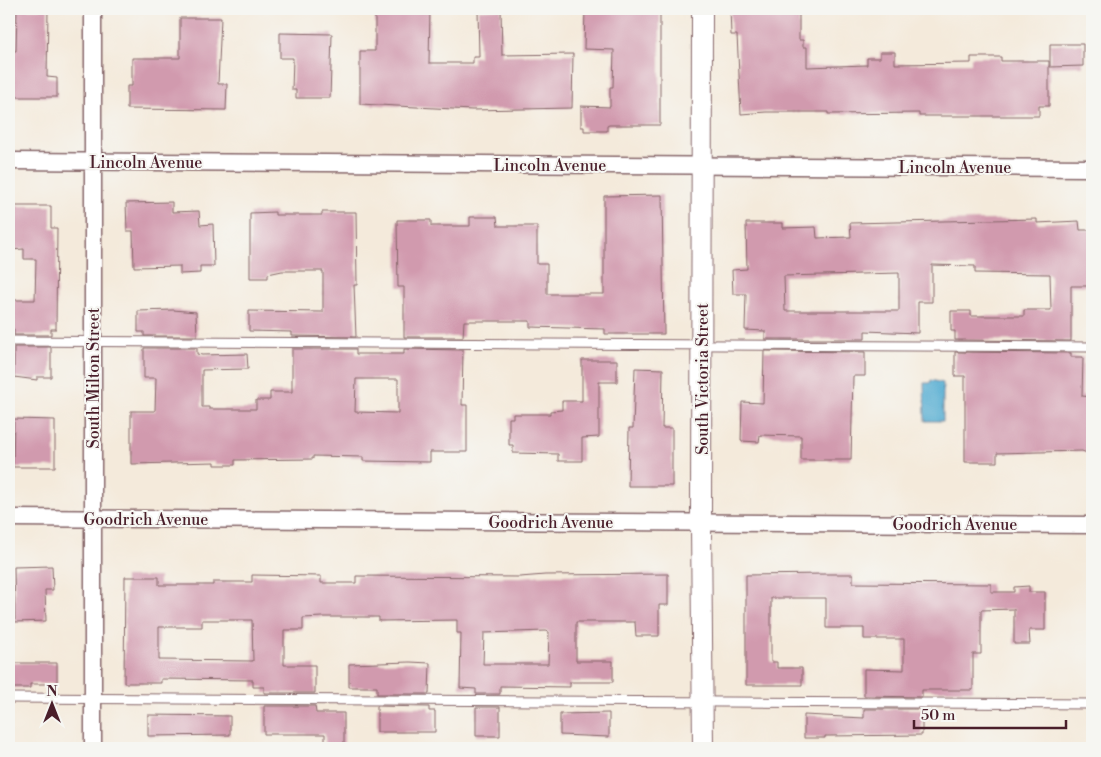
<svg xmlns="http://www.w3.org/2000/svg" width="1101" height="757" font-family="'Libre Bodoni',serif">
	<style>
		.water { fill: #53acd1; stroke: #4e667e }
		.building { fill: #d19aae; fill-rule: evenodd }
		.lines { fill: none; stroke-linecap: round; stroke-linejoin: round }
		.service-casing { stroke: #866669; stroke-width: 11 }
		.minor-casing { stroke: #866669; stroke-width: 19 }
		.tertiary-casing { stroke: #866669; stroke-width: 22 }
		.service { stroke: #fff; stroke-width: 9 }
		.minor { stroke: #fff; stroke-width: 16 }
		.tertiary { stroke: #fff; stroke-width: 20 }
		.labels { text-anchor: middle; stroke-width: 4; stroke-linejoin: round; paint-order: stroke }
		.street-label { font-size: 16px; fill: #4a1f2b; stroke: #f6f6f2 }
	</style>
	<rect width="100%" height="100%" fill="#f6f6f2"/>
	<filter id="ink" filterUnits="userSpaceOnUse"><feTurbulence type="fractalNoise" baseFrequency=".02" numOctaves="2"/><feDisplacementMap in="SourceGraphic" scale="10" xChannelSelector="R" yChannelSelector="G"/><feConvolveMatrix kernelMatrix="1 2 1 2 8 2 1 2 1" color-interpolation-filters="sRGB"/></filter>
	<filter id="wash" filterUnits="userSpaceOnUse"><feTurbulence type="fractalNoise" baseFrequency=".0096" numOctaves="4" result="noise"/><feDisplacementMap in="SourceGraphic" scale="20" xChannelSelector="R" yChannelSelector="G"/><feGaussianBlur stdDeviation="1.12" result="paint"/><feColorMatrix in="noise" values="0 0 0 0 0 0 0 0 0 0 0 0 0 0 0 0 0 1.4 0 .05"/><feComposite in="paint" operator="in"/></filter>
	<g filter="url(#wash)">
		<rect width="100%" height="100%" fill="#f4eadb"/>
		<path class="water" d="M931 380 943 383V421H925L924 383H930Z"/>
		<g id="blocks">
			<path class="building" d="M17 9H48L47 77 57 78V97H9V51H16Z
				M375 9H430L429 63H473V57H479L478 10 501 9 502 55 573 54 572 108 472 110 360 104V51H375Z
				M585 9H660V125H609L607 126V131H584V127H581V106L610 107V87H613L614 50 584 49Z
				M730 9H799V40H803V47H807V67L867 65V58H880V52H895V64L971 63V57H1001V61H1049V106H1039V116H919V113L828 114V112H766L741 114 737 35H731Z
				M180 18H221L218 84H227L226 110 127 109V86H132V58H180Z
				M280 33 332 34 330 98H296V90H292L293 58H280Z
				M1050 44H1083V66L1050 67Z
				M662 195 664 334H605V329L530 327V321H464L463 337H404V287H398L397 220H431V226H470V217H497L498 226H537V264H547V294H604V196Z
				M172 202V212L199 211 200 225 213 224 214 266H200V273L180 274V266L134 267 133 231H127L126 203Z
				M9 206H51V228H57L56 329H51V335H14V329H9V300H35L36 259H24V249L9 250Z
				M275 212V215H322V212H356L357 285H354L356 337 292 336V332L249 331V311L323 312V271H282L268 274V278H250V213Z
				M1037 219V223L1079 221 1080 230H1092V286H1071V341L955 340V331H951V311H971V316H1024V310H1051L1050 274 975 273V266L932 265V302H918V333L865 331V339H765V331L745 330 746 294H733L732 270 747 269 746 223H783V228L816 227 817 238 851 237 850 223ZM899 273V311H785L784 276Z
				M173 310 196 312 197 336H144V332H138V311Z
				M14 347H51V377H37V380L14 377Z
				M144 348H197V354L202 355 247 354 248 369 202 370V407H209V409H256V400H270V392H292V349H356V354H404V349L463 350 462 405H467V452H430V462L363 461V457L313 456V459L235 460V465H215V462L131 464V411H155L156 378H144ZM356 379H398V413L355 412Z
				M764 351 865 352V376H853L851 460H801V436L760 435 759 442 741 441 742 402 763 403Z
				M955 352 1071 353V357H1083L1082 396 1092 397V455L1082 451 997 453V462H965V376H955Z
				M582 360H617V382H599V437L582 438V461H558V454L513 453V445H509V418H513V414H550V411L562 410V401H582Z
				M635 368 663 369 662 428H672V486H628L629 428H633Z
				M14 419 55 420V467H13Z
				M52 566 53 590H45L46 621 15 622 14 567Z
				M668 574V605H659V636H636L635 622H576V661H613V682H570V687L500 686V694H476V689L460 688 461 633H457V620L379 621V617H322L303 618V630H284V665H315V693H264V687H253V680L161 679V683H124L125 577H159V585H213V582H252V575L321 576V583H356V576L520 577 545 575ZM202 620H252L253 661 159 660V627H202ZM546 631 549 632 548 664H483L484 633Z
				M826 574H853V583L991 584V592H1014V587L1029 586V592H1045V630H1029L1030 644H1014V609L981 610V654H973V690H922V697L864 696V669L904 670V639H864V628H826V598H771V662H777V668H802V685H746V575Z
				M410 662 430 663 429 694H377V687H349V664Z
				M9 663H57V684H30V688H9Z
				M264 706H315L316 713H344V746H325V734H264Z
				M377 706 429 707V711H435V732H377Z
				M476 707H500V736H476Z
				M864 709H922V735L825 736V738H804V715L864 718Z
				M609 713V737L560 735V714Z
				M148 715 230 716V735L148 736Z"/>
		</g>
	</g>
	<g filter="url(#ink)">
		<use href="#blocks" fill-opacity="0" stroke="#866669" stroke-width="1"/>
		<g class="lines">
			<g class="service-casing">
				<path id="service" d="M9 341 1092 347
					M9 698 1092 704"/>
			</g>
			<g class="minor-casing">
				<path id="minor" d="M9 161 1092 168
					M9 518 1092 525
					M93 748V9"/>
			</g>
			<g class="tertiary-casing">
				<path id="tertiary" d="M702 9 701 524 703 748"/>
			</g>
			<use href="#service" class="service"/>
			<use href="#minor" class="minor"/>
			<use href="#tertiary" class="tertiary"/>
		</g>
	</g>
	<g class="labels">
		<g class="street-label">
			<text x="146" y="168">Lincoln Avenue</text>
			<text x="550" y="171">Lincoln Avenue</text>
			<text x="955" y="173">Lincoln Avenue</text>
			<text transform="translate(93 378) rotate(-90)" y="6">South Milton Street</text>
			<text transform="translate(702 379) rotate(-90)" y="6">South Victoria Street</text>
			<text x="146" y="525">Goodrich Avenue</text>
			<text x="551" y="528">Goodrich Avenue</text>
			<text x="955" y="530">Goodrich Avenue</text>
		</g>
	</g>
	<rect width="1101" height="757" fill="none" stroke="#f6f6f2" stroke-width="30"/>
	<g transform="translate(52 704)" stroke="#f6f6f2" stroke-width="4" paint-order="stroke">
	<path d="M0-4L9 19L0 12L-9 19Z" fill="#4a1f2b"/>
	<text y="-8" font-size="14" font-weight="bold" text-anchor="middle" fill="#4a1f2b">N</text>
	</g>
	<path d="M914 720v8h152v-8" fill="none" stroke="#4a1f2b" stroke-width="2.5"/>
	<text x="921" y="720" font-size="15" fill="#4a1f2b" stroke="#f6f6f2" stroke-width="4" paint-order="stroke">50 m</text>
</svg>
